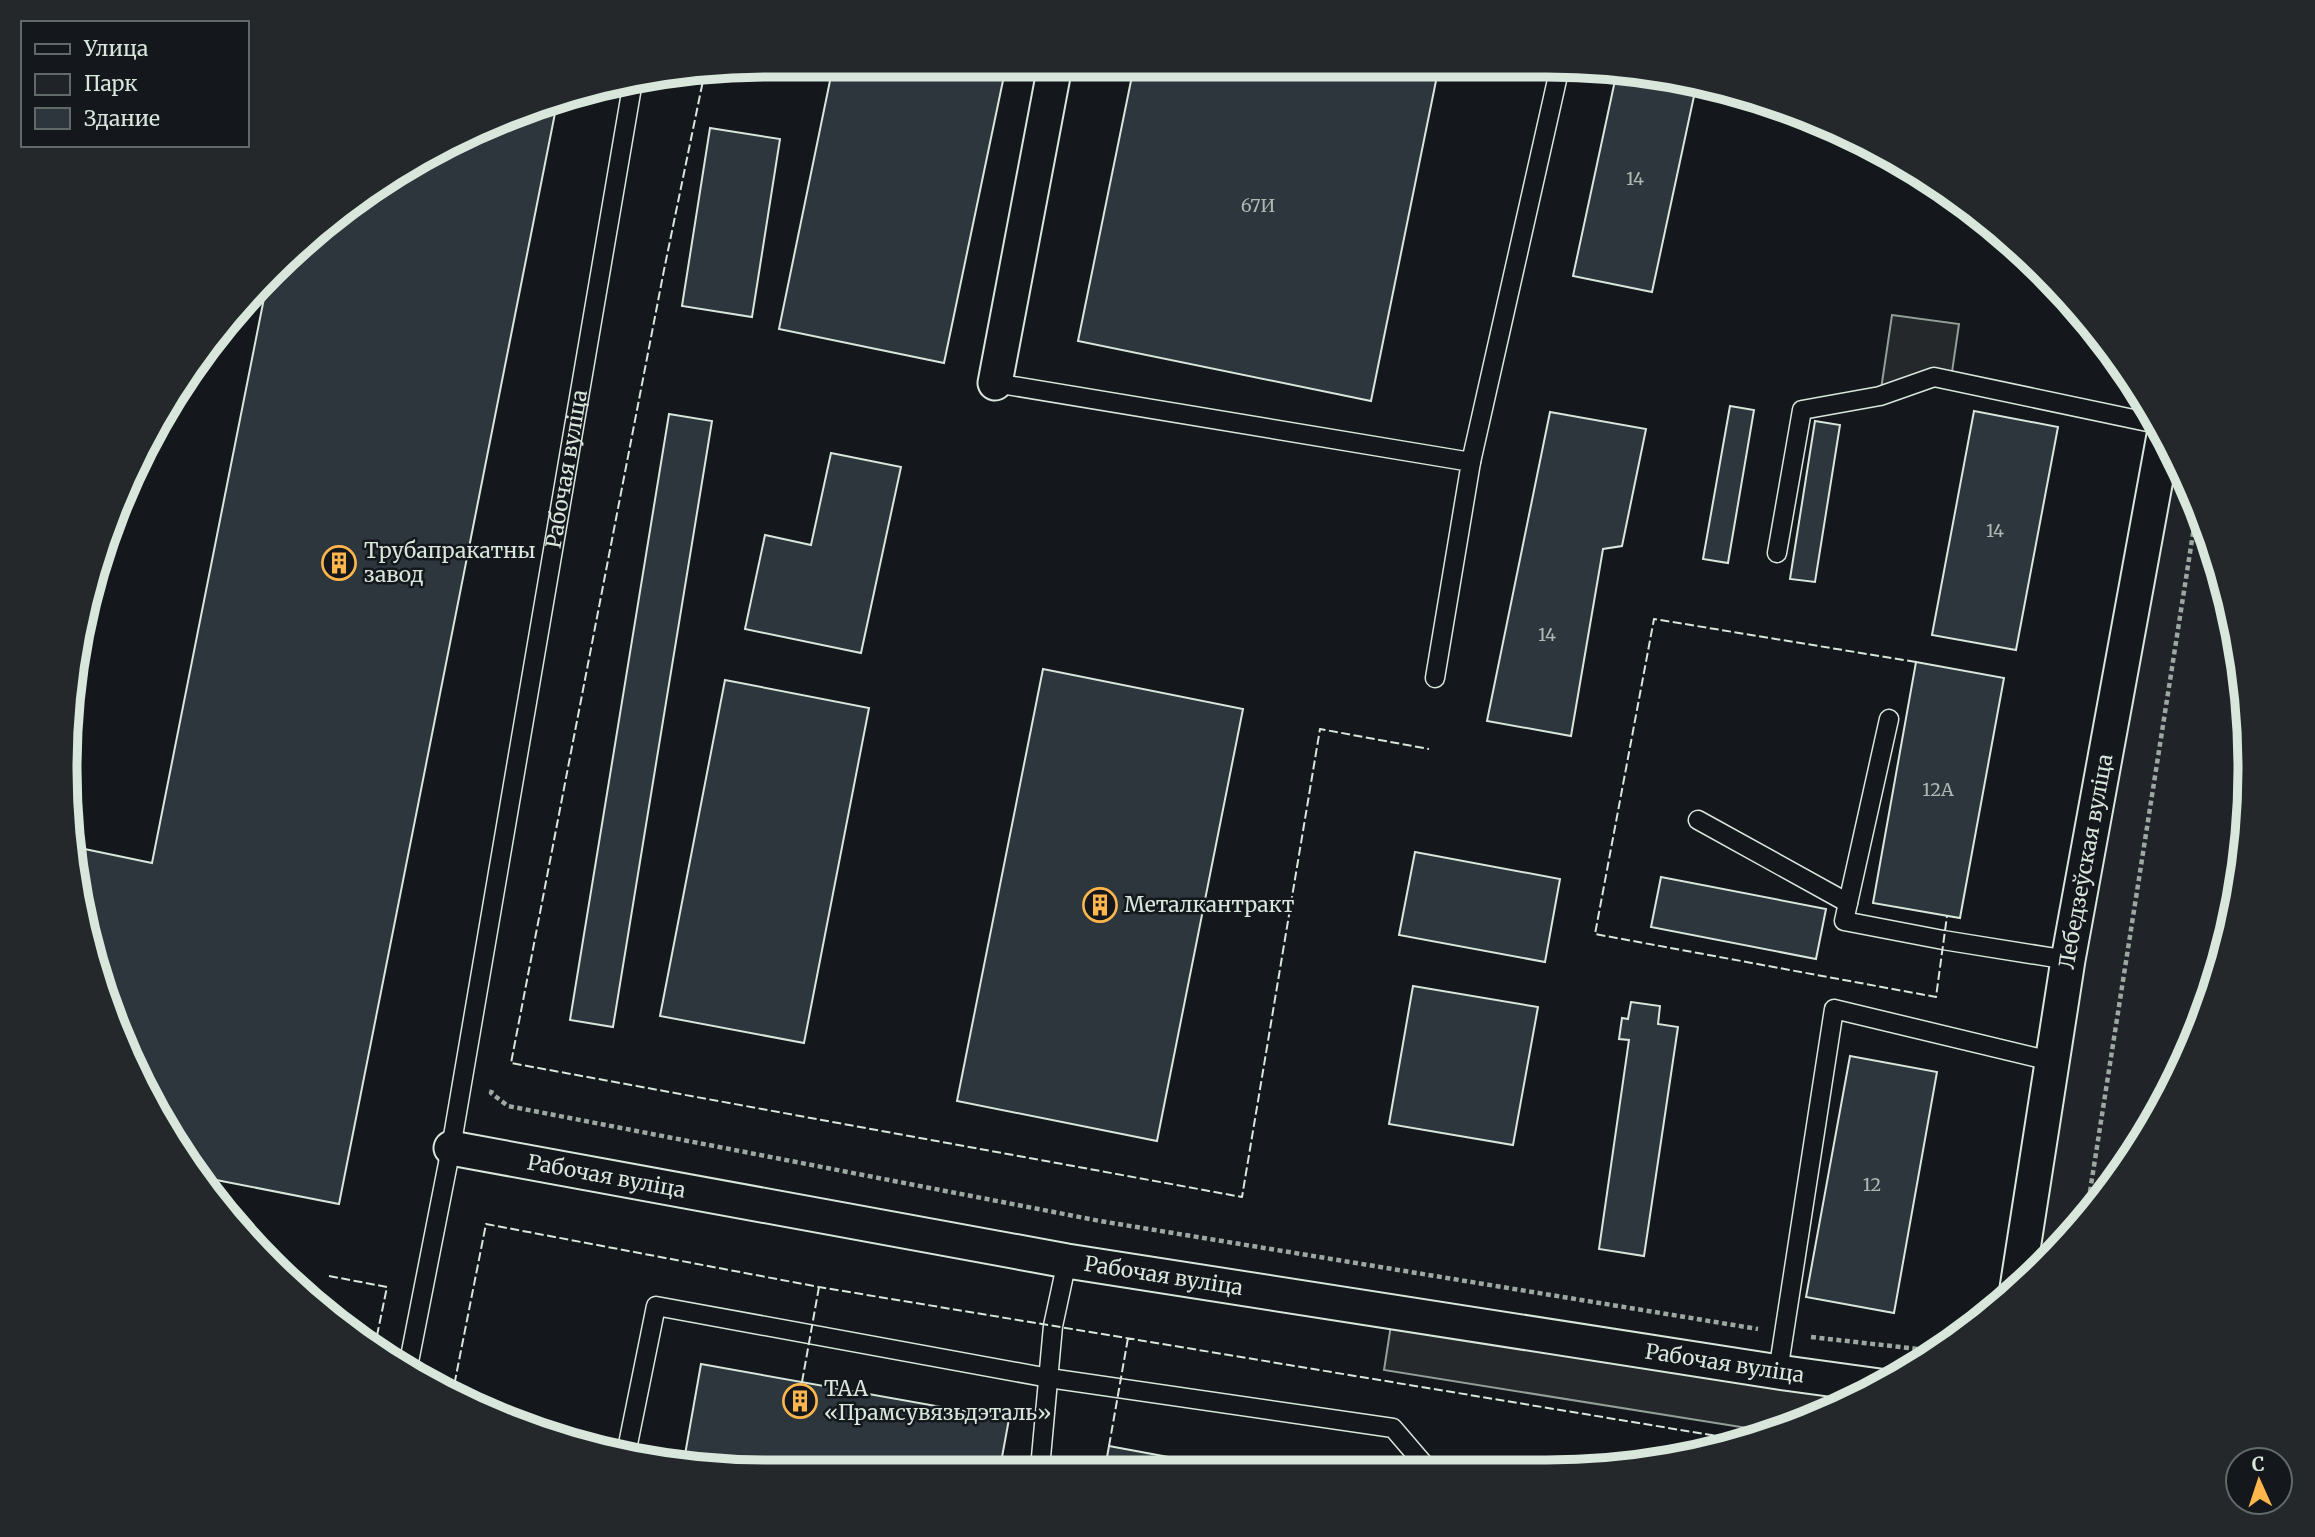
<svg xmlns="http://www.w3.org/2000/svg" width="2315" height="1537" font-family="Merriweather,serif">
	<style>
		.green { fill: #202428; stroke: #939e99; stroke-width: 2 }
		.parking { fill: #24282b; stroke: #939e99; stroke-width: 2 }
		.building { fill: #2c363c; stroke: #d8e6dc; stroke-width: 2 }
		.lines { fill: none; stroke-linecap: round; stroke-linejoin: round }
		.service-casing { stroke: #d8e6dc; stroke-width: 21 }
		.minor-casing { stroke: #d8e6dc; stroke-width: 37 }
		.path { stroke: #9da8a2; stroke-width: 4.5; stroke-dasharray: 5 3.5; stroke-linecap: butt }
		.service { stroke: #14181c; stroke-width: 18 }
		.minor { stroke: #14181c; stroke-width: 33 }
		.fence { stroke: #d8e6dc; stroke-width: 2; stroke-dasharray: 9 3.5; stroke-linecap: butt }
		.labels { text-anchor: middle; stroke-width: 5; stroke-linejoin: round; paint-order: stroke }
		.number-label { font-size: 18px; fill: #adbab4 }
		.street-label { font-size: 21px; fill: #d8e6dc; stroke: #14181c }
		.poi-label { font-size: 21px; fill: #d8e6dc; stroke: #14181c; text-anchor: start }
		.rim { fill: none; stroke: #d8e6dc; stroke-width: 9 }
	</style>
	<rect width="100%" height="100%" fill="#14181c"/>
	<path class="green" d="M2164 435 2178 458 2226 587 2249 723 2244 861 2213 995 2156 1121 2075 1233 2017 1288Z"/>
	<path class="parking" d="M1892 315 1959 324 1951 379 1880 396Z
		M1391 1325 1858 1399 1772 1432 1384 1370Z"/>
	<path class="building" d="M832 71H1005L944 363 779 329Z
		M1133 71H1438L1371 401 1078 341Z
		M1617 71H1639L1697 82 1652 292 1573 276Z
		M558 98 339 1204 196 1176 159 1121 118 1037 78 906 75 847 152 863 268 278 304 240 377 184 543 102Z
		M710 128 780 139 752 317 682 306Z
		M1730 406 1754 410 1728 563 1703 559Z
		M1974 411 2058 427 2016 650 1932 635Z
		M1550 412 1646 429 1622 546 1603 549 1571 736 1487 721Z
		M669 414 712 421 613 1027 570 1020Z
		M1815 421 1840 425 1815 582 1790 579Z
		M831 453 901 467 861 653 745 629 765 535 811 545Z
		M1916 662 2004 678 1960 918 1873 903Z
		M1043 669 1243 709 1157 1141 957 1101Z
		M725 680 869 708 804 1043 660 1016Z
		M1415 852 1560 879 1545 962 1399 935Z
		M1661 877 1826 909 1816 959 1651 927Z
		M1413 986 1538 1007 1513 1145 1389 1124Z
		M1631 1002 1660 1006 1658 1024 1678 1027 1644 1256 1599 1249 1629 1040 1619 1039 1622 1018 1628 1019Z
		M1850 1056 1937 1072 1894 1313 1806 1297Z
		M701 1364 1009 1419 1000 1468 683 1466Z
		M1109 1446 1233 1469 1105 1468Z"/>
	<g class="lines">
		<g class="service-casing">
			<g id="service">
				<path d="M995 383 1471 462 1435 678"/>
				<path d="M1471 462 1559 71"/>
				<path d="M1777 553 1802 410 1880 396 1934 377 2157 424"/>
				<path d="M1889 719 1844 921 1943 940 2068 960"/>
				<path d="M1698 820 1848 903"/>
				<path id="s1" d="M408 1367 451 1148 633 81"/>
				<path d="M1778 1372 1834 1009 2051 1061"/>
				<path d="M626 1454 656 1306 1049 1378 1393 1428 1429 1470"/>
				<path d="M1040 1468 1053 1326 1067 1261"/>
			</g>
		</g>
		<g class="minor-casing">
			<g id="minor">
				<path d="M995 383 1054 71"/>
				<path id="s2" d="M451 1148 1067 1261 1778 1372 1880 1386"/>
				<path id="s3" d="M2017 1288 2068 960 2164 435"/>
			</g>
		</g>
		<path class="path" d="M492 1090 491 1093 508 1106 1100 1221 1758 1329
			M2086 1217 2197 508
			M1811 1337 1936 1351"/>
		<use href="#service" class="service"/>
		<use href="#minor" class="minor"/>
		<path class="fence" d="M705 71 664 270 511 1063 1242 1197 1320 729 1429 749
			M1916 662 1654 619 1595 934 1936 997 1947 916
			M329 1276 387 1287 375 1345
			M802 1382 819 1287
			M452 1396 486 1224 819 1287 1747 1441
			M1109 1446 1128 1338"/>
	</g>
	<defs>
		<g id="building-ring" transform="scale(1.75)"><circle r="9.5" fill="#14181c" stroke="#ffb74d" stroke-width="1.5"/><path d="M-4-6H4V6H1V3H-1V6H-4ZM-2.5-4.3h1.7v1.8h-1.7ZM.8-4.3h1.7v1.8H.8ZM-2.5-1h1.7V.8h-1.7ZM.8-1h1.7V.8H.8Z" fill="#ffb74d"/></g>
	</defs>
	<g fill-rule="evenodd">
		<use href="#building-ring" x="339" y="563"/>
		<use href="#building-ring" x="1100" y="905"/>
		<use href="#building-ring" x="800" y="1401"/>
	</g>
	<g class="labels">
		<g class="number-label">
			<text x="1635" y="185">14</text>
			<text x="1258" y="212">67И</text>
			<text x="1995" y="537">14</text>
			<text x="1547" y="641">14</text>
			<text x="1938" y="796">12А</text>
			<text x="1872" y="1191">12</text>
		</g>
		<g class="street-label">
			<text dy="7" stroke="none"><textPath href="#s1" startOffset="912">Рабочая вуліца</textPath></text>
			<text dy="7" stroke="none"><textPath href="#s3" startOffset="432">Лебедзеўская вуліца</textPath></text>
			<text dy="7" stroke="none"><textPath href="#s2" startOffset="158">Рабочая вуліца</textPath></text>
			<text dy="7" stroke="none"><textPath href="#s2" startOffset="724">Рабочая вуліца</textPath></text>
			<text dy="7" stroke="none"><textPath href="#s2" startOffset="1292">Рабочая вуліца</textPath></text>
		</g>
		<g class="poi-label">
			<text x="364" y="558">Трубапракатны<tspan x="364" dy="24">завод</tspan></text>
			<text x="1124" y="912">Металкантракт</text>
			<text x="824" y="1396">ТАА<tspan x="824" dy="24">«Прамсувязьдэталь»</tspan></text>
		</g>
	</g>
	<path d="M0 0H2315V1537H0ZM768 77H1547A691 691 0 0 1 2238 768V769A691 691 0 0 1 1547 1460H768A691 691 0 0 1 77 769V768A691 691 0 0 1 768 77Z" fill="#24282b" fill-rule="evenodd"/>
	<path class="rim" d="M768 77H1547A691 691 0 0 1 2238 768V769A691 691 0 0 1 1547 1460H768A691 691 0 0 1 77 769V768A691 691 0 0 1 768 77Z"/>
	<rect x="21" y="21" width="228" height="126" fill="#14181c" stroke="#626a69" stroke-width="2"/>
	<rect x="35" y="44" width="35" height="10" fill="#14181c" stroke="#626a69" stroke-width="2"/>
	<text x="84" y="56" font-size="21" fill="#d8e6dc">Улица</text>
	<rect x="35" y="74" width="35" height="21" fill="#202428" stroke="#626a69" stroke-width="2"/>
	<text x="84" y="91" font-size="21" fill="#d8e6dc">Парк</text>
	<rect x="35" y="108" width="35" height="21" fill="#2c363c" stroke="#626a69" stroke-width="2"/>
	<text x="84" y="126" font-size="21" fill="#d8e6dc">Здание</text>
	<g transform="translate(2259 1481) rotate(357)"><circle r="33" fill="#14181c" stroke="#626a69" stroke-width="2"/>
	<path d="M0-5L12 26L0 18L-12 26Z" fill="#ffb74d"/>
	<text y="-10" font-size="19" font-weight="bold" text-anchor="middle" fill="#d8e6dc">С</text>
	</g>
</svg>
